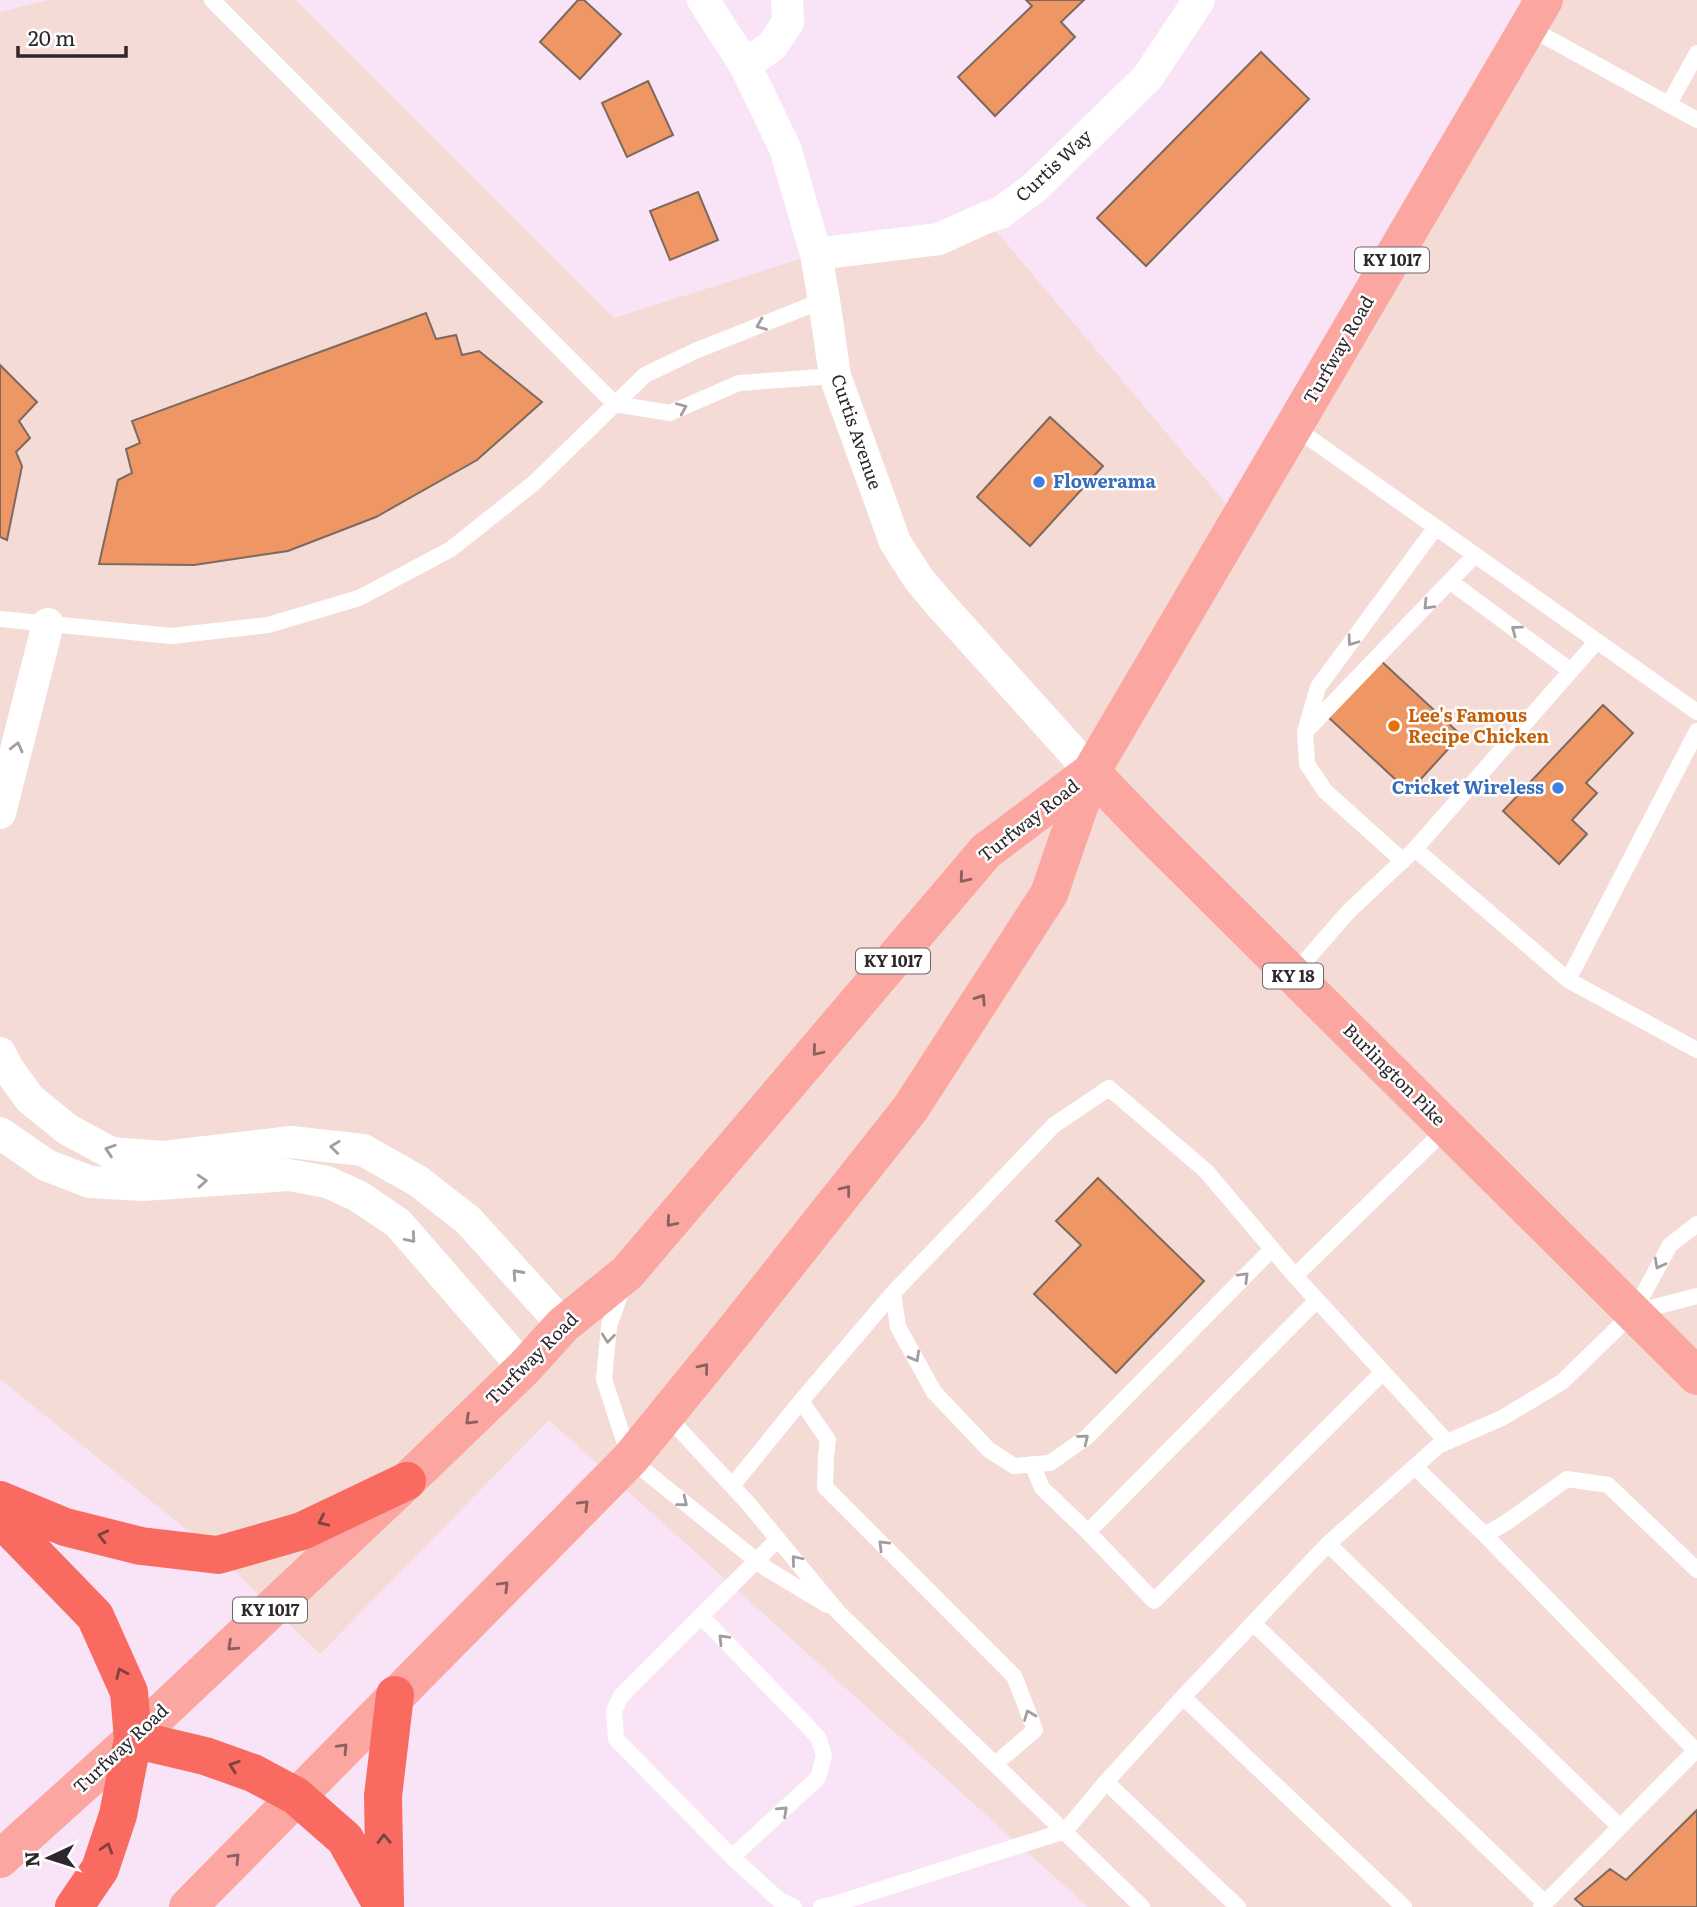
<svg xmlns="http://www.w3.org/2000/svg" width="1697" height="1907" font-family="Literata,serif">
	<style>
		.commercial { fill: #f5dbd5 }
		.building { fill: #ee9664; stroke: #7e695d; stroke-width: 2 }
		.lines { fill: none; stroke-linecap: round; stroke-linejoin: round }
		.lane { stroke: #fff; stroke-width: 16 }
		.street { stroke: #fff; stroke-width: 32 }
		.primary { stroke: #fba6a0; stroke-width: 38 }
		.highway { stroke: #f96a60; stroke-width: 38 }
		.oneway { stroke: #a19da0 }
		.oneway2 { stroke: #8a6061 }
		.oneway3 { stroke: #7f4141 }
		.shop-dot { fill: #3f7fe0; stroke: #fff; stroke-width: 2.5 }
		.food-dot { fill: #e8710a; stroke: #fff; stroke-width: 2.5 }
		.labels { text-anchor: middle; stroke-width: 5; stroke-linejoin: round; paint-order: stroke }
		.shield { fill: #fff; stroke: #6d676c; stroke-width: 2 }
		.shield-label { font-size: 16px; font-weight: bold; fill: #2e262d }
		.street-label { font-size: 18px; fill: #2e262d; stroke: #fff }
		.shop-label { font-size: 18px; font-weight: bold; fill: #366cbe; stroke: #fff; text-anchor: start }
		.food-label { font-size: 18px; font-weight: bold; fill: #c56008; stroke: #fff; text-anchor: start }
	</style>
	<rect width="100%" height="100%" fill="#f8e4f6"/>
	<path class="commercial" d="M48 0H296L614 318 816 254 985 218 1239 519 1544 0H1697V1907H1088L549 1420 320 1654 218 1555 0 1379V12Z"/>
	<path class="building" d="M578 0H584L621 34 580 79 540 42Z
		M1026 0H1084L1061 22 1075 37 995 116 958 77 1032 6Z
		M1261 52 1309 99 1146 266 1097 218Z
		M648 81 673 135 627 157 602 103Z
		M698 192 718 240 670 260 650 211Z
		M426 313 436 339 456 335 462 355 479 351 542 402 477 460 376 517 288 551 194 565 99 564 118 480 132 473 126 449 140 443 132 421Z
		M0 365 37 402 19 421 30 438 16 452 22 466 7 540 0 537Z
		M1050 417 1103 466 1030 546 977 497Z
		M1380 660 1461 735 1409 792 1328 717Z
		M1603 705 1633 733 1586 783 1597 793 1572 820 1587 834 1559 864 1503 811Z
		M1098 1178 1204 1281 1116 1373 1034 1294 1081 1245 1056 1221Z
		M1697 1810V1907H1584L1575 1899 1610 1869 1626 1880Z"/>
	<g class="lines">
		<path class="lane" d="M212 0 615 404 670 413 739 383 835 376
			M1528 27 1697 120
			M1669 104 1697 53
			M1294 427 1697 712
			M1451 582 1571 671
			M0 619 171 636 268 625 359 598 451 549 534 483 645 375 695 351 824 300
			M1307 730 1475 555
			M1415 849 1568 980 1697 1050
			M1403 861 1325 791 1307 764 1305 732 1318 687 1436 527
			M1293 975 1349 911 1415 849 1597 641
			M1568 980 1697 731
			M1295 1276 1447 1442
			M622 1289 609 1326 604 1379 630 1459 767 1569 827 1605
			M893 1293 898 1327 934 1392 989 1450 1014 1466 1050 1463 1087 1437 1272 1249
			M1635 1312 1697 1296
			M801 1401 828 1440 826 1456 825 1487 1014 1676 1035 1730 995 1764
			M666 1415 747 1502 839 1613 1142 1907
			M1032 1464 1042 1488 1088 1532 1317 1300
			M1415 1467 1485 1535 1507 1522 1567 1479 1608 1485 1697 1570
			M732 1486 801 1401 893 1293 1054 1125 1109 1088 1206 1171 1295 1276 1447 1128
			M1088 1532 1154 1601 1383 1372
			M1483 1533 1695 1750
			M778 1539 621 1696 614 1711 616 1739 732 1857 779 1900 794 1907
			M1328 1544 1620 1827
			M701 1616 818 1737 824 1755 818 1778 732 1857
			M1253 1623 1545 1903
			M1183 1697 1404 1907
			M1106 1782 1238 1907
			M821 1907 835 1904 1065 1831 1106 1782 1183 1697 1328 1544 1438 1446 1502 1418 1562 1382 1633 1313 1670 1245 1697 1224
			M1541 1907 1697 1749"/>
		<path class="street" d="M703 0 745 65 785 148 816 254 824 300 835 376 895 542 918 578 938 602 1091 772
			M745 65 772 46 788 22 787 0
			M816 254 939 239 985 218 1000 213 1034 188 1147 78 1199 0
			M0 813 48 624
			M0 1053 7 1067 30 1099 67 1129 111 1153 163 1157 291 1142 363 1150 418 1181 468 1220 563 1325
			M0 1133 46 1165 90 1182 143 1185 289 1175 327 1182 358 1196 398 1223 524 1368"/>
		<path class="primary" d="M1091 772 1152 835 1697 1376
			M0 1859 133 1739 407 1481 524 1368 563 1325 627 1273 986 851 1091 772
			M188 1907 630 1459 735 1330 910 1109 1049 894 1091 772 1544 0"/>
		<path class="highway" d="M0 1500 65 1527 141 1546 218 1555 302 1531 407 1481
			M0 1518 95 1616 129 1692 133 1739 118 1815 100 1869 74 1907
			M133 1739 205 1756 253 1773 296 1796 345 1839 383 1907
			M385 1905 383 1796 395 1695"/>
	</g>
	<defs><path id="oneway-chevron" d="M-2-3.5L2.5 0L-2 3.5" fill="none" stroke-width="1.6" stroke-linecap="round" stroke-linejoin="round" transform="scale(1.75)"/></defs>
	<g class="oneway">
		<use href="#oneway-chevron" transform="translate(761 325) rotate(158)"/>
		<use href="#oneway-chevron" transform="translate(682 408) rotate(-23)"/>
		<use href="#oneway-chevron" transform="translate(1428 605) rotate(134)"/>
		<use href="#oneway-chevron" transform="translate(1516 630) rotate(-143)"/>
		<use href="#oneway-chevron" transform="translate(1352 641) rotate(126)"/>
		<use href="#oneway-chevron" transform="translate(17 747) rotate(-76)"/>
		<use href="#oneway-chevron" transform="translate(335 1147) rotate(-173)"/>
		<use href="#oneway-chevron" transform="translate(110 1150) rotate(-162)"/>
		<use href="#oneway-chevron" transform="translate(202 1181) rotate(-4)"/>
		<use href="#oneway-chevron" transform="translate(411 1238) rotate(49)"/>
		<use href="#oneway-chevron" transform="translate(1659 1264) rotate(118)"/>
		<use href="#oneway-chevron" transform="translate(517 1274) rotate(-132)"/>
		<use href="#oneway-chevron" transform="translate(1244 1277) rotate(-45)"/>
		<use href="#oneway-chevron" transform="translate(608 1338) rotate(96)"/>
		<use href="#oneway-chevron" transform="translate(915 1357) rotate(61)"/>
		<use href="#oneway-chevron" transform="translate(1084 1439) rotate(-39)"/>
		<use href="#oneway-chevron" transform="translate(683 1502) rotate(39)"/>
		<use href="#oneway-chevron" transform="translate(883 1545) rotate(-135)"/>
		<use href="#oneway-chevron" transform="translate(796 1560) rotate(-130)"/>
		<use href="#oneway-chevron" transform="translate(723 1639) rotate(-134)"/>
		<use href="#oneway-chevron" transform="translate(1029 1715) rotate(-111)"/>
		<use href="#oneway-chevron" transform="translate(783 1811) rotate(-43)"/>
	</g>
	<g class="oneway2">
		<use href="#oneway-chevron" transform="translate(964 878) rotate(130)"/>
		<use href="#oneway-chevron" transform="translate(981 999) rotate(-57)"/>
		<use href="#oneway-chevron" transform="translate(817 1051) rotate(130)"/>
		<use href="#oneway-chevron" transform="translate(846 1190) rotate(-52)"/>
		<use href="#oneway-chevron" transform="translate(671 1222) rotate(131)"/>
		<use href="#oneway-chevron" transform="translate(704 1368) rotate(-51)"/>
		<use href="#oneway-chevron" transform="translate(470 1420) rotate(136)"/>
		<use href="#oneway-chevron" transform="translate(584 1505) rotate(-45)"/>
		<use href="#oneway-chevron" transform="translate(504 1586) rotate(-45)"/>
		<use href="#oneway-chevron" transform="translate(232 1646) rotate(137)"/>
		<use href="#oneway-chevron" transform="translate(343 1748) rotate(-46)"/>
		<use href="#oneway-chevron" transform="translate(235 1858) rotate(-46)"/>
	</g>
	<g class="oneway3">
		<use href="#oneway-chevron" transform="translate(323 1521) rotate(155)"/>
		<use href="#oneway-chevron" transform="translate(103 1536) rotate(-166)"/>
		<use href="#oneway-chevron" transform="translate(121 1673) rotate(-114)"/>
		<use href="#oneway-chevron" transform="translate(234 1766) rotate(-161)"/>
		<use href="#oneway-chevron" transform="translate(384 1839) rotate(-91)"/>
		<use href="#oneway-chevron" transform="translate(107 1848) rotate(-72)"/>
	</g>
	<g class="shop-dot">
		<circle cx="1039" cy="482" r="7"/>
		<circle cx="1558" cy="788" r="7"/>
	</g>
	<circle class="food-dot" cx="1394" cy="726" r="7"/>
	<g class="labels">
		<g class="shield">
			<rect x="1355" y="247.5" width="74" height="25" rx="5"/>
			<rect x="856" y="948.5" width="74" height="25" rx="5"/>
			<rect x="1263" y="963.5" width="60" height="25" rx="5"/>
			<rect x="233" y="1597.5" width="74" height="25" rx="5"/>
		</g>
		<g class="shield-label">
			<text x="1392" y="266">KY 1017</text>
			<text x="893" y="967">KY 1017</text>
			<text x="1293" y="982">KY 18</text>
			<text x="270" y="1616">KY 1017</text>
		</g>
		<g class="street-label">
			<text transform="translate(1054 166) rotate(-43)" y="6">Curtis Way</text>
			<text transform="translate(1339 350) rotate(-60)" y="6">Turfway Road</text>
			<text transform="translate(856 432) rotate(71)" y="6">Curtis Avenue</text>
			<text transform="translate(1029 821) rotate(-38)" y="6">Turfway Road</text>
			<text transform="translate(1394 1075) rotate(45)" y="6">Burlington Pike</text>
			<text transform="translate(532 1359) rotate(-45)" y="6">Turfway Road</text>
			<text transform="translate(121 1749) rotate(-43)" y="6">Turfway Road</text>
		</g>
		<g class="shop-label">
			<text x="1053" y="488">Flowerama</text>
			<text x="1544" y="794" text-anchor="end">Cricket Wireless</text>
		</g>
		<g class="food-label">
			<text x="1408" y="722">Lee's Famous<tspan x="1408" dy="21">Recipe Chicken</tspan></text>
		</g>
	</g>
	<g transform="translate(49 1858) rotate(266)" stroke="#ffffff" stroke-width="5" paint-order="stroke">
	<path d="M0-5L12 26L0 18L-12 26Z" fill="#2e262d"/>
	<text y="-10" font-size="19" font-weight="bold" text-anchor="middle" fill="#2e262d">N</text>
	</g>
	<path d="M18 46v10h108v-10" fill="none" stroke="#2e262d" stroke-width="3.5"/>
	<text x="28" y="46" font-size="21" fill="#2e262d" stroke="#ffffff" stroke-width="5" paint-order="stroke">20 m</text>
</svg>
